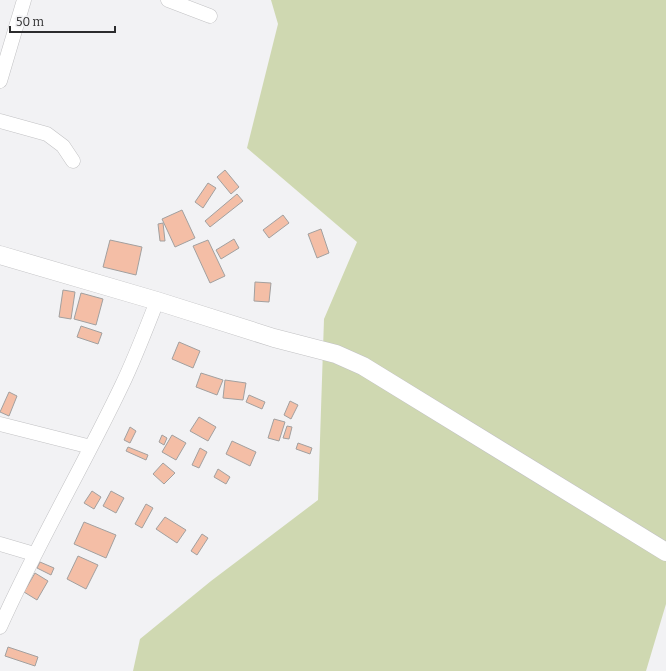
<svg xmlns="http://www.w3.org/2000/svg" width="666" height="671" font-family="Bitter,serif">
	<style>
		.green { fill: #cfd8b1 }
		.building { fill: #f4bea6; stroke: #a2a09f }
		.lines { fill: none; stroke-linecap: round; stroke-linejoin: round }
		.minor-casing { stroke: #c2c2c4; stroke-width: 15 }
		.tertiary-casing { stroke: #c2c2c4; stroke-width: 19 }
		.minor { stroke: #fff; stroke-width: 14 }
		.tertiary { stroke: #fff; stroke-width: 18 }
	</style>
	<rect width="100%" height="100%" fill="#f2f2f4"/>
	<path class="green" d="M271 0H666V604L646 671H133L140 639 211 581 318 500 324 319 357 242 247 148 278 24Z"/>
	<path class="building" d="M225 170 239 187 231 194 217 177Z
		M208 183 216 188 203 208 195 202Z
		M237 194 243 201 210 227 205 221Z
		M182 210 195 238 175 247 162 219Z
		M283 215 289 223 269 238 263 230Z
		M163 223 165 241H160L158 224Z
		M321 229 329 253 317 258 308 234Z
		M234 239 239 248 221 259 216 250Z
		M110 240 142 247 136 275 103 267Z
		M208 240 225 276 210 283 193 246Z
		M255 282 271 283 269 302 254 301Z
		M63 290 75 292 71 319 59 317Z
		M81 293 103 299 96 325 74 319Z
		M81 326 102 333 98 344 77 337Z
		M179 342 200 351 193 368 172 359Z
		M201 373 223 380 217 395 196 387Z
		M225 380 246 383 243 400 223 398Z
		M9 392 17 396 9 416 0 412Z
		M249 395 265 402 262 409 246 402Z
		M290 401 298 405 291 419 284 415Z
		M199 417 216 427 208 441 190 431Z
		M274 419 285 422 279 441 268 438Z
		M287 426 292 427 289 439 283 438Z
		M130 427 136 431 130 443 124 440Z
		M162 435 167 438 164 445 159 442Z
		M172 435 186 443 176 460 162 452Z
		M232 441 256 452 250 466 226 454Z
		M298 443 312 448 310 454 296 449Z
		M128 447 148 455 146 460 126 451Z
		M200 448 207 452 199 468 192 465Z
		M163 463 175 473 164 484 153 474Z
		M218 469 230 477 226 484 214 477Z
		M92 491 101 497 94 509 84 503Z
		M111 491 124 498 116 513 103 506Z
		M146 504 153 508 142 528 135 524Z
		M165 517 186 530 177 543 156 529Z
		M84 522 116 535 106 558 74 544Z
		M202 534 208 538 197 555 191 551Z
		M78 556 98 565 86 589 67 579Z
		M40 562 54 568 51 575 37 568Z
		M35 573 48 581 37 600 24 592Z
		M8 647 38 657 35 666 5 656Z"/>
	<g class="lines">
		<g class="minor-casing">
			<path id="minor" d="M168 0 210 16
				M0 81 24 0
				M0 121 47 134 63 146 73 161
				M0 424 91 447
				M0 544 34 554
				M0 627C37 544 83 467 122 385 135 358 146 329 157 301"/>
		</g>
		<g class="tertiary-casing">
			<path id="tertiary" d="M0 255 157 301 274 338 336 354 363 366 666 552"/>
		</g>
		<use href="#minor" class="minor"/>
		<use href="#tertiary" class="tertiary"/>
	</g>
	<path d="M10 26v6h105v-6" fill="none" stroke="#2c2c2d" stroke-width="2"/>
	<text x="16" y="26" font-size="12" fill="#2c2c2d" stroke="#f2f2f4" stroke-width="3" paint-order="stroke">50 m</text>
</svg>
